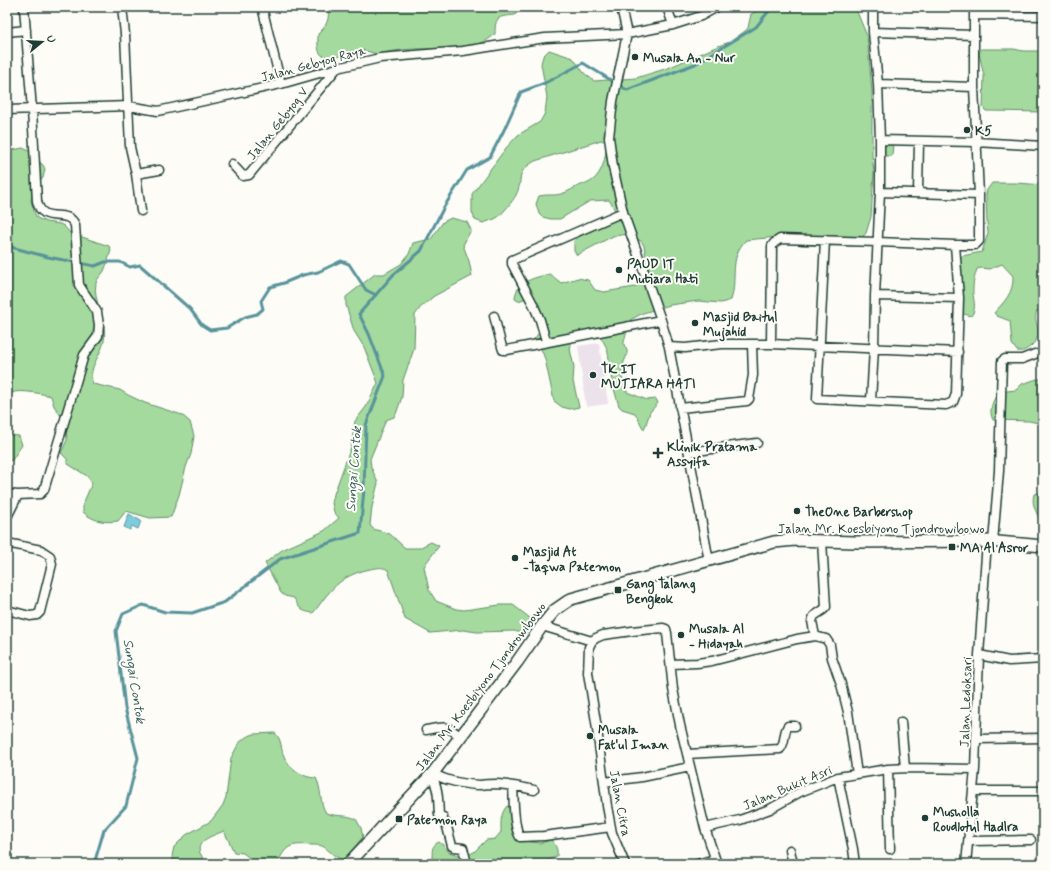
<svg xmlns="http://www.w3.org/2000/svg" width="1050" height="871" font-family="Mynerve,sans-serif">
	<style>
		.built { fill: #ece2ec }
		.green { fill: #a4da9e; stroke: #628c69 }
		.water { fill: #7fccde; stroke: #59939a }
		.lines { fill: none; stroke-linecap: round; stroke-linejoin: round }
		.stream { stroke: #59939a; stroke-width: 3 }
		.minor-casing { stroke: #1f3d34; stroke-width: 11 }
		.secondary-casing { stroke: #1f3d34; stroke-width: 14 }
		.minor { stroke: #fdfcf7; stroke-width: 8 }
		.secondary { stroke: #fdfcf7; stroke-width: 11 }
		.poi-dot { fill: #1f3d34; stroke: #fdfcf7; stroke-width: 1.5 }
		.labels { text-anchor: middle; stroke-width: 4; stroke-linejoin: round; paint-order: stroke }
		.poi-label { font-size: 13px; font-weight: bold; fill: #1f3d34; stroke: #fdfcf7; text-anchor: start }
		.street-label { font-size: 13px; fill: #1f3d34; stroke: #fdfcf7 }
		.water-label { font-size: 14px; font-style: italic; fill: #37615e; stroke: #fdfcf7 }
	</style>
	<rect width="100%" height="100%" fill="#fdfcf7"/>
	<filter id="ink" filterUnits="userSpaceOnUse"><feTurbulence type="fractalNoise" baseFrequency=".025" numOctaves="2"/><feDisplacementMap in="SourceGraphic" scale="8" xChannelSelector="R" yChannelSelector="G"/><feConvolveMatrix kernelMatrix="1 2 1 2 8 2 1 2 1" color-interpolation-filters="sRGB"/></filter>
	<g filter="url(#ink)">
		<path class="built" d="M599 343 608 404 586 407 578 346Z"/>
		<path class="green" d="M327 7H522L515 15C499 17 495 15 495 34 474 54 442 48 415 49 402 49 389 52 376 54 368 51 360 49 351 51 348 52 346 54 343 55 337 58 323 59 320 53 317 48 318 40 318 34 326 27 331 18 327 7Z
			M766 7H855L867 36 872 92V155L874 173 871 217 866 233 855 246 801 245 787 236 746 240C728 258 738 279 731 300L721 303 698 301 670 305 643 313 630 320C628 327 626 335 624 342 623 346 628 349 627 353 627 356 625 359 624 362 620 372 622 382 627 392L647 400 656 399 658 403 650 412 644 430 635 413 622 409 619 406C616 396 613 386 611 376 608 360 611 350 600 337L572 340 570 349 574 367 573 381 579 407 570 409 562 407 554 401 545 359 540 346 536 345 533 341C536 336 539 334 540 329L530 297 518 301 515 299C515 281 537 277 550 274L561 283 578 278 588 280 595 290 604 292 635 287 649 275 644 246 642 242 630 234 613 236 577 255 574 251V241C577 239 580 235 584 233 598 225 628 226 609 200L590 201 560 219H551L542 217 539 214 536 204 539 196C547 194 554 196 561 194 569 192 574 187 581 185 587 183 582 186 588 183 602 177 607 156 606 142L601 140 535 161C513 174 525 177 516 195 513 201 503 213 498 217 494 220 488 221 483 223L475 220 472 212V194L506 148 518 135 540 122 545 113 547 97 541 64 543 56 549 50 573 58 584 73 594 81 636 78 668 68 718 46 730 42 745 31 748 28 751 14Z
			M984 7H1043V9L985 8Z
			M981 49H1014L1023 51H1043V112L990 111H986L983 108 984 76 979 53Z
			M884 142 893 143 892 156H883Z
			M23 148 31 152 33 156 43 165 45 169 43 178 33 189 31 201 35 214 37 218 46 222 60 224 64 226 70 233 109 246 111 250C109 257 107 264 104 271 102 275 97 278 96 283 92 300 108 321 104 341 101 356 87 368 93 384L120 390 128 395 145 403 182 415 190 422 194 436 191 454 186 467 179 495 171 517 150 518 126 511 118 521C104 523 93 521 83 512V504L92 483 87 476 68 464 67 459 61 453 67 440 65 422 54 406 51 396C44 394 18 389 12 393 11 394 10 397 9 399 7 407 10 413 7 421V151Z
			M992 183H1017L1043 185V306L1041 310 1037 311C1031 323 1047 332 1031 346 1026 350 1023 352 1017 351L1012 344 1010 321 997 316 994 313C1004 302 1014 293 1013 276L1002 264 990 269 981 268 977 269C975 275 973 282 973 288 972 298 978 308 971 316L958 312 959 259 962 256 982 252 988 233 987 223 986 195 987 190Z
			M451 218 467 222 471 230 463 245 469 261 472 276 434 296 420 308 415 315 414 349 403 380 402 397 396 414 394 417 386 420 370 459 371 467 378 483 372 507 370 525 373 529 390 534 405 548H419L431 542 439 546 426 563 424 567 429 590 436 601 456 609 464 610 500 605H513L530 618 532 622 531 626 526 634 514 631 477 632 463 630 430 633 405 619 388 570C382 566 377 568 370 569 351 573 339 580 326 596 322 601 318 607 313 613 300 611 300 609 294 598L285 596 281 593 265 563 282 550 324 531 339 518 334 512 332 503 334 494 351 447 355 421 366 407 378 383 364 347 354 331 346 305V297L375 274H384L401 264 409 254 413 243 431 239 443 222Z
			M1037 379H1043V424L1029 421 993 420C988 410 993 401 998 392L1016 390 1022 384Z
			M7 433 10 435 19 436 22 445 12 460 7 462Z
			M1043 493V527C1040 517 1030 506 1034 494Z
			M275 733C277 735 279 738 280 741 282 746 281 751 284 756 289 768 303 778 316 778 322 789 319 802 326 813 335 817 346 814 356 819L361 828 363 837 346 857 342 859C335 858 330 851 324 847 321 845 316 845 312 845 290 844 287 844 277 864H257L243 853 234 852 224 831C215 835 195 840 200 853 202 857 204 860 206 864H174L172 856 174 847 186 835 211 821 223 805 226 797 231 758 239 743 246 737 254 734Z
			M507 806 511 807 518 812 520 838 523 841 540 843 551 840C556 845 558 850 557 856L545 862V864H430C435 855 428 847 439 842L443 845 449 852 462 856 470 854 474 852 486 840 495 839 501 832C501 822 500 814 507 806Z"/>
		<path class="water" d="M129 514 141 521 138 529 132 526 130 530 124 527Z"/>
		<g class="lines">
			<path class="stream" d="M7 246 48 257 95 266 105 262H120L130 267 140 265 190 309 202 325 210 330 227 328 245 317 257 314 263 309 261 301 270 287 284 283 303 275 318 272 341 261 349 264 366 290 376 295
				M94 864 104 830 126 806 138 758 125 708 116 631 123 614 143 605 165 612 192 613 225 602 280 559 360 533 364 489 366 425 385 376 369 334 359 314 393 275 421 251 444 207 467 170 490 157 504 130 521 92 545 83 583 63 627 90 695 64 756 27 772 7"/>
			<g class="minor-casing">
				<path id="minor" d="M122 7 125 34 130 147 136 174 159 170
					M262 7 281 84
					M621 7 627 34 613 101 609 137 613 167 623 212 661 320 669 347 709 561
					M667 7 673 25
					M974 15 1043 16
					M7 32 26 30
					M873 32 974 35
					M878 84 974 87
					M7 110 129 106 158 111 281 84 337 68 380 58 463 51 545 38 627 34 673 25 701 16 717 7
					M880 140 976 142 1043 146
					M232 164 243 176 249 175 337 68
					M136 174 141 211
					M880 192 979 195
					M918 193 919 141
					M825 240 817 399 946 405 953 402 956 394 959 298 955 245
					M875 296 959 298
					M494 316 502 347 503 350H507L661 320
					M546 341 540 320 533 304 512 264V260L623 212
					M771 344 772 246 774 243 780 239 877 242 955 245H975L979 241V195L974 87V7
					M669 347 685 348 722 344H771L958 352
					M871 401 874 348 875 296 880 192V140L878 84 873 32V7
					M680 408 747 401 749 399 753 375 752 344
					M689 452 757 443
					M7 494 18 495
					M7 517 18 495 40 494 44 490 84 355 98 336 99 325 97 312 79 285 75 225C68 207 42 226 37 201L32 110 24 7
					M822 541 826 607 823 610 814 616 812 621 815 636 826 639 830 645 832 658 841 684 848 712 857 774
					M993 542 999 471 1002 361 1005 359H1022L1035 354
					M7 543 41 550 50 556 52 564 40 612 37 615 30 616 7 610
					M542 626 592 641
					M979 655 1009 661 1043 659
					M671 664 697 663 712 661 797 639 815 636
					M901 722 905 768
					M426 730C442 727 448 724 460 737
					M977 739 1043 738
					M687 754 780 749C786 743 783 732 788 726H795
					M888 769 890 849
					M433 773C444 781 467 785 481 785 486 784 492 784 497 784 510 785 522 787 534 790
					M431 775C439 787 438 801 439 815L443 817
					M838 777 853 849 855 864
					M604 782 642 777 690 767
					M513 786C514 799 513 826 520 837L544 836 611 827
					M973 791H1043
					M446 823 452 846 454 847 463 848 467 864
					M705 828 740 820 770 809 800 792 838 777 888 769 908 768 975 769
					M969 841 1031 840
					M790 850 793 864
					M625 864 612 833 607 806 596 722 588 673 589 647 592 641 596 638 603 635 632 631 663 628 666 629 667 633 673 689 680 725 705 828 717 864
					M698 864 714 859
					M966 864 975 769 979 655 987 541"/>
			</g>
			<g class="secondary-casing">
				<path id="secondary" d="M348 864 433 773 517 662 542 626 555 610 571 599 774 542 795 540 854 542 987 541 1043 546"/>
			</g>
			<use href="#minor" class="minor"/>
			<use href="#secondary" class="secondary"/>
		</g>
	</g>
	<g class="poi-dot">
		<circle cx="635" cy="57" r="4"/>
		<circle cx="967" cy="130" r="4"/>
		<circle cx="619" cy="270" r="4"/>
		<circle cx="695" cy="323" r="4"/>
		<circle cx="593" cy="375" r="4"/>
		<path d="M656 447h4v4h4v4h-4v4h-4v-4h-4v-4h4z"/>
		<circle cx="797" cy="511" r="4"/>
		<rect x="948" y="543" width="8" height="8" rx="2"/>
		<circle cx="515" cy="558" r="4"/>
		<rect x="614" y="586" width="8" height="8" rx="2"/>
		<circle cx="681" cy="635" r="4"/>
		<circle cx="590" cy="736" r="4"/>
		<circle cx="925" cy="818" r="4"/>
		<rect x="395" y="815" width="8" height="8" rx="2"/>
	</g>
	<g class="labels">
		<g class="poi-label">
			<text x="643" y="62">Musala An - Nur</text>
			<text x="975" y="135">K5</text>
			<text x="627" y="268">PAUD IT<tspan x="627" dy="15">Mutiara Hati</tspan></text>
			<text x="703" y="321">Masjid Baitul<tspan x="703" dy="15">Mujahid</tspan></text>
			<text x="601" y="373">TK IT<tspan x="601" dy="15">MUTIARA HATI</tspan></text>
			<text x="667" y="451">Klinik Pratama<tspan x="667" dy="15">Assyifa</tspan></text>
			<text x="805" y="516">TheOne Barbershop</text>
			<text x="960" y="552">MA Al Asror</text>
			<text x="523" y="556">Masjid At<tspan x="523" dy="15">-Taqwa Patemon</tspan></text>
			<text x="626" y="588">Gang Talang<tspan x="626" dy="15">Bengkok</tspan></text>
			<text x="689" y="633">Musala Al<tspan x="689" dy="15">- Hidayah</tspan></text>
			<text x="598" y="734">Musala<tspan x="598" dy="15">Fat'ul Iman</tspan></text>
			<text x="933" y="816">Musholla<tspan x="933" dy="15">Roudlotul Hadlra</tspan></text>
			<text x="407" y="824">Patemon Raya</text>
		</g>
		<g class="street-label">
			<text transform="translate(313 63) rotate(-15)" y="5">Jalan Gebyog Raya</text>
			<text transform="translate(277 123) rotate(-51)" y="5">Jalan Gebyog V</text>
			<text x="881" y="533">Jalan Mr. Koesbiyono Tjondrowibowo</text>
			<text transform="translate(480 686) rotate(-53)" y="5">Jalan Mr. Koesbiyono Tjondrowibowo</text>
			<text transform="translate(965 702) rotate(-88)" y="5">Jalan Ledoksari</text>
			<text transform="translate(787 787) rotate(-23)" y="5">Jalan Bukit Asri</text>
			<text transform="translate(621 803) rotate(79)" y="5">Jalan Citra</text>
		</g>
		<g class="water-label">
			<text transform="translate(353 469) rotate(-86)" y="5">Sungai Contok</text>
			<text transform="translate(135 681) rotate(81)" y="5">Sungai Contok</text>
		</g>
	</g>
	<rect width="1050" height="871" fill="none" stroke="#fdfcf7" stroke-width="24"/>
	<rect x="12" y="12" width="1026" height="847" fill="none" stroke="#1f3d34" stroke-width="1.5" filter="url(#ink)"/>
	<g transform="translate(42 42) rotate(72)" stroke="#fdfcf7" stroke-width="3" paint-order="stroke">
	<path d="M0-3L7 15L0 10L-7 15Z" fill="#1f3d34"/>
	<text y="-6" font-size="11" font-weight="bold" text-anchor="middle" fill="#1f3d34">U</text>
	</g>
</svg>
